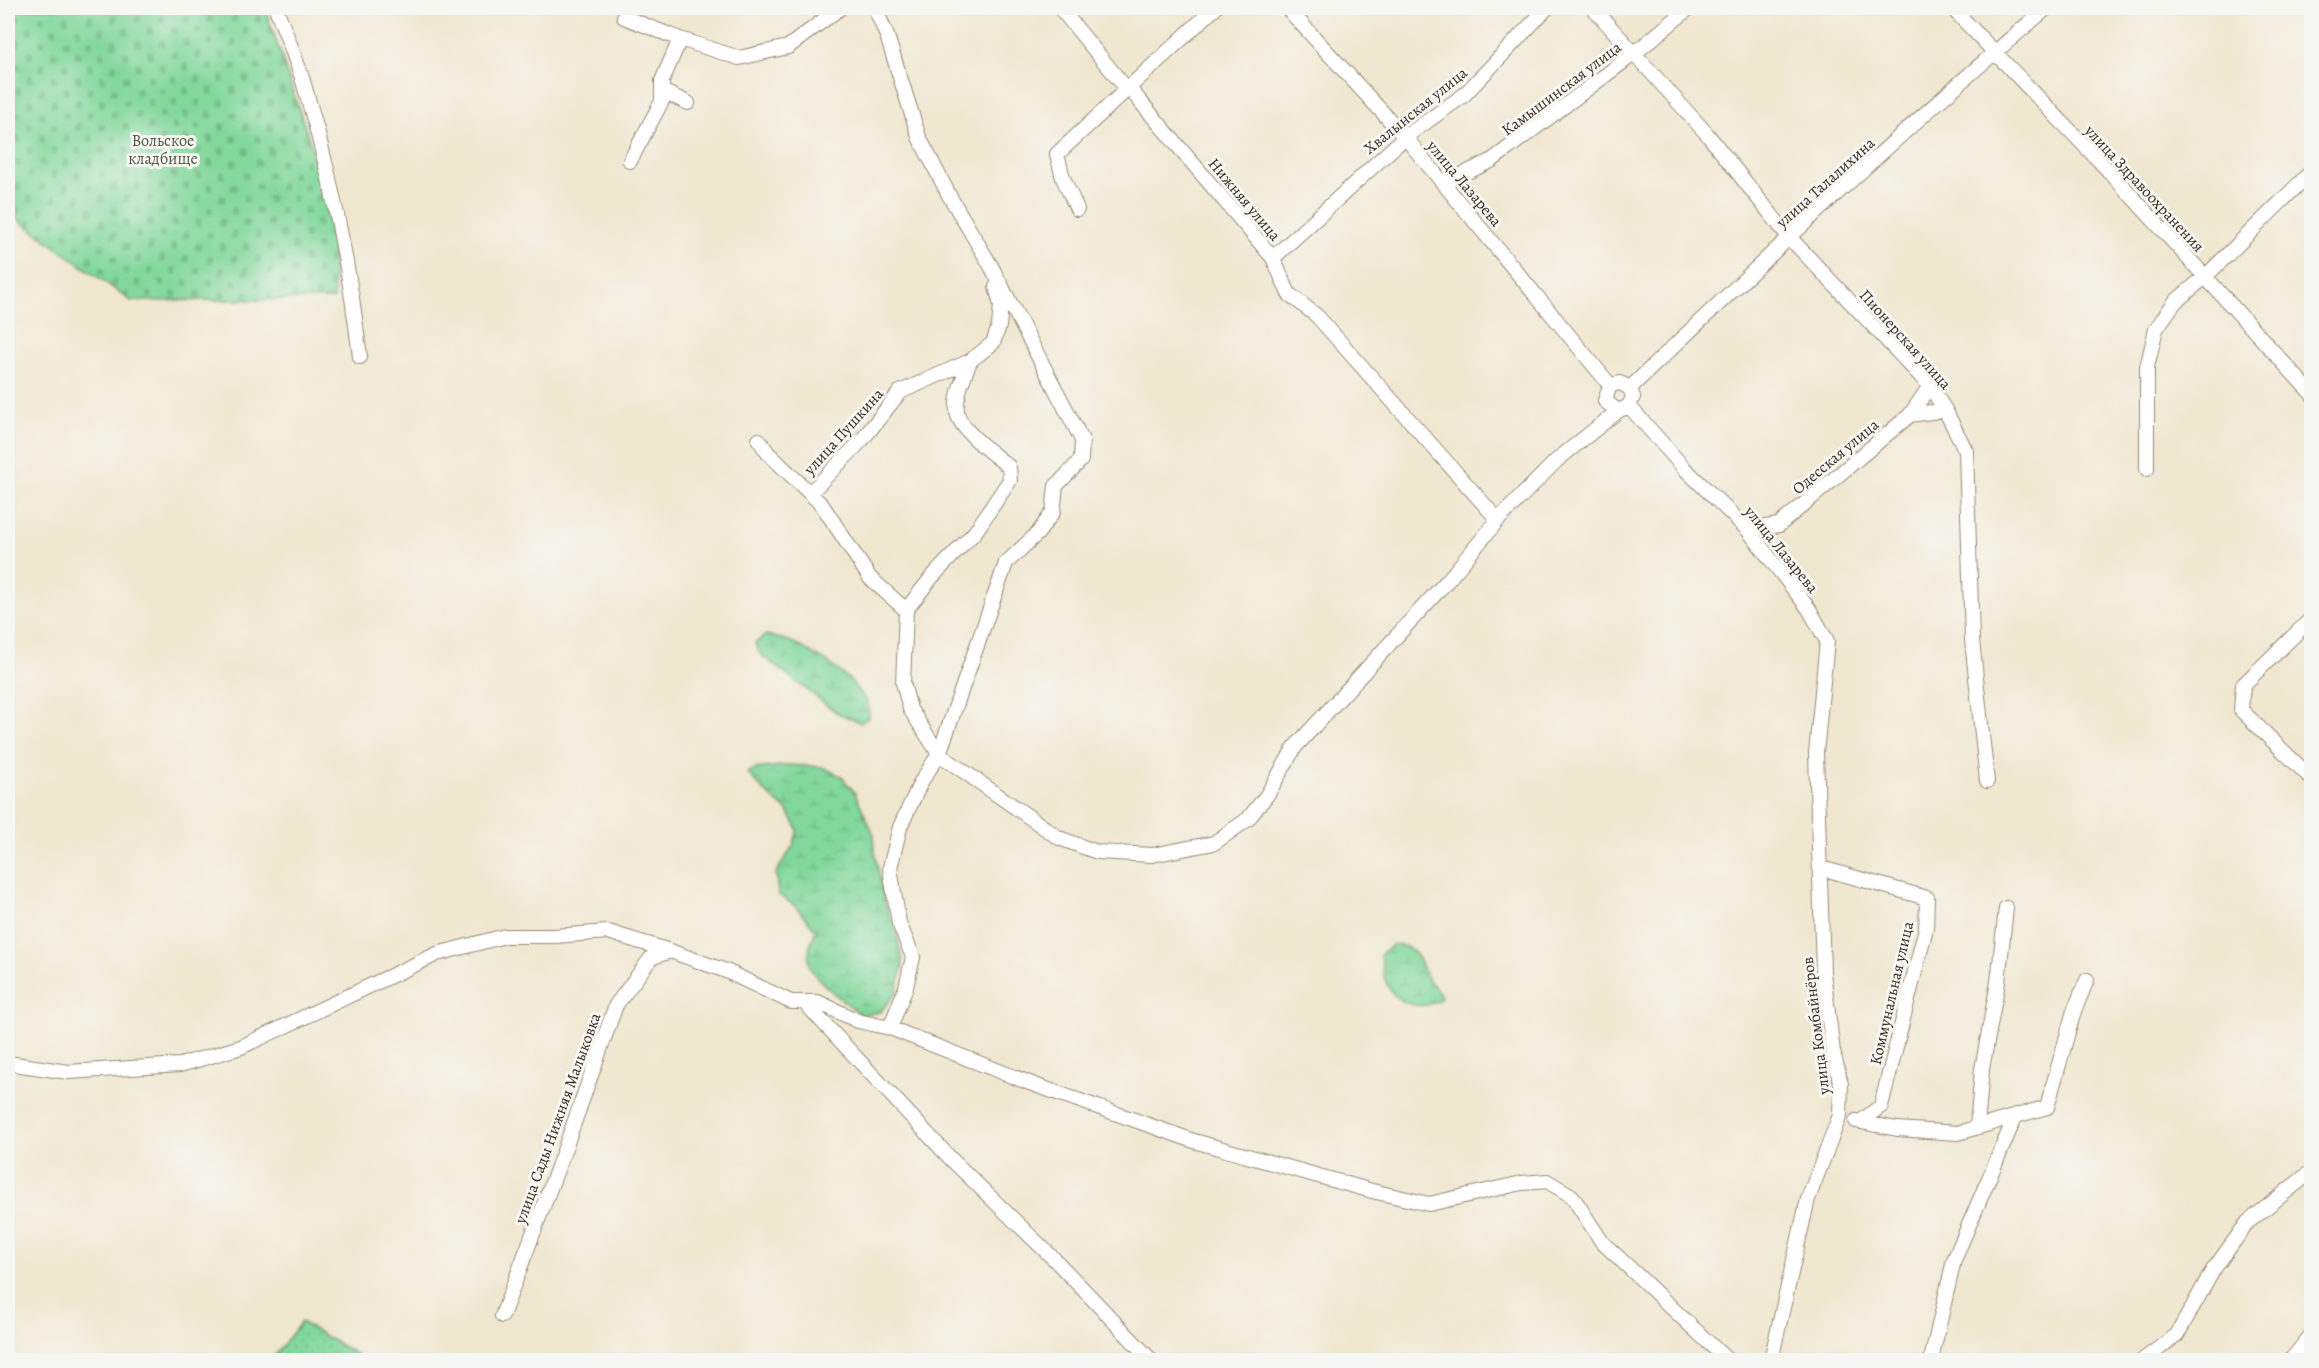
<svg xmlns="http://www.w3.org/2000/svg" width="2319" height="1368" font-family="Alegreya,serif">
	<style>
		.wetland { fill: url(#wetland-marsh); stroke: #5e815d; stroke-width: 1.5 }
		.cemetery { fill: url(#cemetery-stones); stroke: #5e815d; stroke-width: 1.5 }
		.park { fill: url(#park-dots); stroke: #5e815d; stroke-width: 1.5 }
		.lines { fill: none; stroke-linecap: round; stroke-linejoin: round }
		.minor-casing { stroke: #968877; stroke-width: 16 }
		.minor { stroke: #fff; stroke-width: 14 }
		.labels { text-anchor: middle; stroke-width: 6; stroke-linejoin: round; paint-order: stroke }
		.street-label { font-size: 16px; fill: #3b2a1e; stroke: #f6f6f2 }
		.park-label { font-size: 16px; fill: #4d563e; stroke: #f6f6f2 }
	</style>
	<defs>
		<pattern id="wetland-marsh" width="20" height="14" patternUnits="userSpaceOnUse" patternTransform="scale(1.5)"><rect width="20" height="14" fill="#82d89c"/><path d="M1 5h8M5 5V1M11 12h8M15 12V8" fill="none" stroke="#71ba86"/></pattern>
		<pattern id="cemetery-stones" width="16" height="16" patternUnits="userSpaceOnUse" patternTransform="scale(1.5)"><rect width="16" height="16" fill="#82d89c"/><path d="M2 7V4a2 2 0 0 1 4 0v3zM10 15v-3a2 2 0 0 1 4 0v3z" fill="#71ba86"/></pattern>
		<pattern id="park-dots" width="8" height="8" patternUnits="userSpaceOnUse" patternTransform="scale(1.5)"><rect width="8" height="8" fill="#82d89c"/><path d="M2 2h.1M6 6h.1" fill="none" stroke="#71ba86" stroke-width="1.8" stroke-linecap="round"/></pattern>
	</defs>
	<rect width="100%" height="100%" fill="#f6f6f2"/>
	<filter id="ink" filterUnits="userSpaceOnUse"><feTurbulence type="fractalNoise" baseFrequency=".0167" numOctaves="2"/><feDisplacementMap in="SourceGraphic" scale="12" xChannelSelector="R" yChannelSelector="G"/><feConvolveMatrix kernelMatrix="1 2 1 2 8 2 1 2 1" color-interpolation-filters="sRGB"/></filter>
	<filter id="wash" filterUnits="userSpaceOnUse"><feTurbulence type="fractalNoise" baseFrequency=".008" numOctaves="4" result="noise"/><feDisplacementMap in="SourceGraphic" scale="24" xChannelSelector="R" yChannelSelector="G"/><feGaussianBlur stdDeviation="1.35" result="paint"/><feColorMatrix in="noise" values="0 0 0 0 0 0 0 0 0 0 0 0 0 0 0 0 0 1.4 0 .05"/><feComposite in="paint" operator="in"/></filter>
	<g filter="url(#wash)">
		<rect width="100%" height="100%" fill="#f0e7d0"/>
		<path class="wetland" d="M766 635 792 642 826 661 851 681 868 703 869 717 861 723 836 712 760 654 755 643Z
			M790 765 822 767 841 776 855 793 874 835 875 853 884 900 897 934 903 966 896 993 880 1012 862 1015C849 1006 815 980 810 967 806 953 811 942 816 930L796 907 778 894 776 873 793 846 798 830 788 811 764 791 748 773 755 769Z
			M1392 945C1419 945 1418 960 1428 979 1433 987 1439 988 1441 998 1422 1013 1395 1004 1386 982 1382 974 1382 963 1381 954Z"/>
		<path class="cemetery" d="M8 8H265L316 160 333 241 334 299 131 301 8 212Z"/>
		<path class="park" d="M301 1322 366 1360H274L272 1359Z"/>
	</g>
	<g filter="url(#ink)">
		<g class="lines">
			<g class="minor-casing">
				<path id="minor" d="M276 8C285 32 295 56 303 81 330 170 349 264 360 357
					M875 8 887 36 919 137 950 197 991 266 1082 440 1081 460 1056 486 1053 512 1038 533 1006 563 939 754 921 782 900 827 890 868 899 923 913 957 906 987 890 1028
					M1060 8 1125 87H1128L1273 258 1289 294 1317 316 1498 520
					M1287 8 1405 137 1610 385
					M1593 8 1707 134 1789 237 1930 386 1945 410 1966 451 1972 640 1987 781
					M1952 8 2107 169 2312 394
					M624 17 680 39 739 58 788 47 840 8
					M662 91 688 103
					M630 161 662 101V81L680 39
					M1444 183 1491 161 1635 53 1689 8
					M1077 209 1063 178 1057 154 1215 8
					M1273 258 1405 137 1464 95 1547 8
					M1620 383 1630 388 1633 397 1629 406 1618 411 1605 401 1610 385Z
					M1630 388C1766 258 1903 129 2047 8
					M1629 406 1684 468 1748 530 1809 609 1827 641 1816 753 1823 972 1833 1052 1841 1084 1840 1115 1808 1199 1771 1360
					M1910 415 1945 410
					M759 440 768 453 822 505 870 578 906 610 903 683 910 709 939 754 1059 838 1097 852 1152 855 1214 843 1248 819 1267 795 1295 747 1448 580 1498 520 1557 460 1618 411
					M2147 469V367L2156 329 2175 302 2205 277 2312 171
					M811 492 862 440 900 392 970 361 993 343 999 326 1001 305 996 287
					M1748 530 1779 525 1910 415 1930 386
					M906 610 932 577 975 532 1010 480 1009 467C995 455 960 431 957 412 955 396 964 377 970 361
					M2312 618 2243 685 2241 710 2312 779
					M1821 868 1927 898 1926 928 1881 1106 1860 1122
					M804 1002 952 1160 1055 1260 1151 1360
					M8 1063 68 1072 180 1065 241 1047 437 954 505 936H555L608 932 670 951 726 971 791 1002H818L858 1021 890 1028 1032 1084 1194 1141 1372 1191 1429 1204 1522 1183 1547 1181 1572 1196 1602 1242 1727 1360
					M1856 1121 1897 1129 1958 1133 2047 1107 2074 1011 2087 980
					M1977 1127 1982 1069 1998 982 2006 908
					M502 1316 564 1151 616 1005 651 958 670 951
					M1931 1360 1954 1260 2016 1115
					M2143 1360 2177 1335 2213 1270 2248 1222 2312 1171
					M2291 1360 2312 1334"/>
			</g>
			<use href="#minor" class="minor"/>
		</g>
	</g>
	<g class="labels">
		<g class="street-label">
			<text transform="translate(1561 88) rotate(-37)" y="6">Камышинская улица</text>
			<text transform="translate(1415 110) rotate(-39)" y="6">Хвалынская улица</text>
			<text transform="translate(1825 182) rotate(-42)" y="6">улица Талалихина</text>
			<text transform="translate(1465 183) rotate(50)" y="6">улица Лазарева</text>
			<text transform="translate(2145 188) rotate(47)" y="6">улица Здравоохранения</text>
			<text transform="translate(1245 199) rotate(50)" y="6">Нижняя улица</text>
			<text transform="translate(1906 339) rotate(48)" y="6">Пионерская улица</text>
			<text transform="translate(843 431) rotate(-48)" y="6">улица Пушкина</text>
			<text transform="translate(1835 456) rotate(-40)" y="6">Одесская улица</text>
			<text transform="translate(1782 549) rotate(51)" y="6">улица Лазарева</text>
			<text transform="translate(1891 993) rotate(-77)" y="6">Коммунальная улица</text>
			<text transform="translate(1815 1026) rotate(-97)" y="6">улица Комбайнёров</text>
			<text transform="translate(557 1118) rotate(-70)" y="6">улица Сады Нижняя Малыковка</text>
		</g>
		<g class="park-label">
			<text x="163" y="146">Вольское<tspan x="163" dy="18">кладбище</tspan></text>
		</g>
	</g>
	<rect width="2319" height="1368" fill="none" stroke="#f6f6f2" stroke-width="30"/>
</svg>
